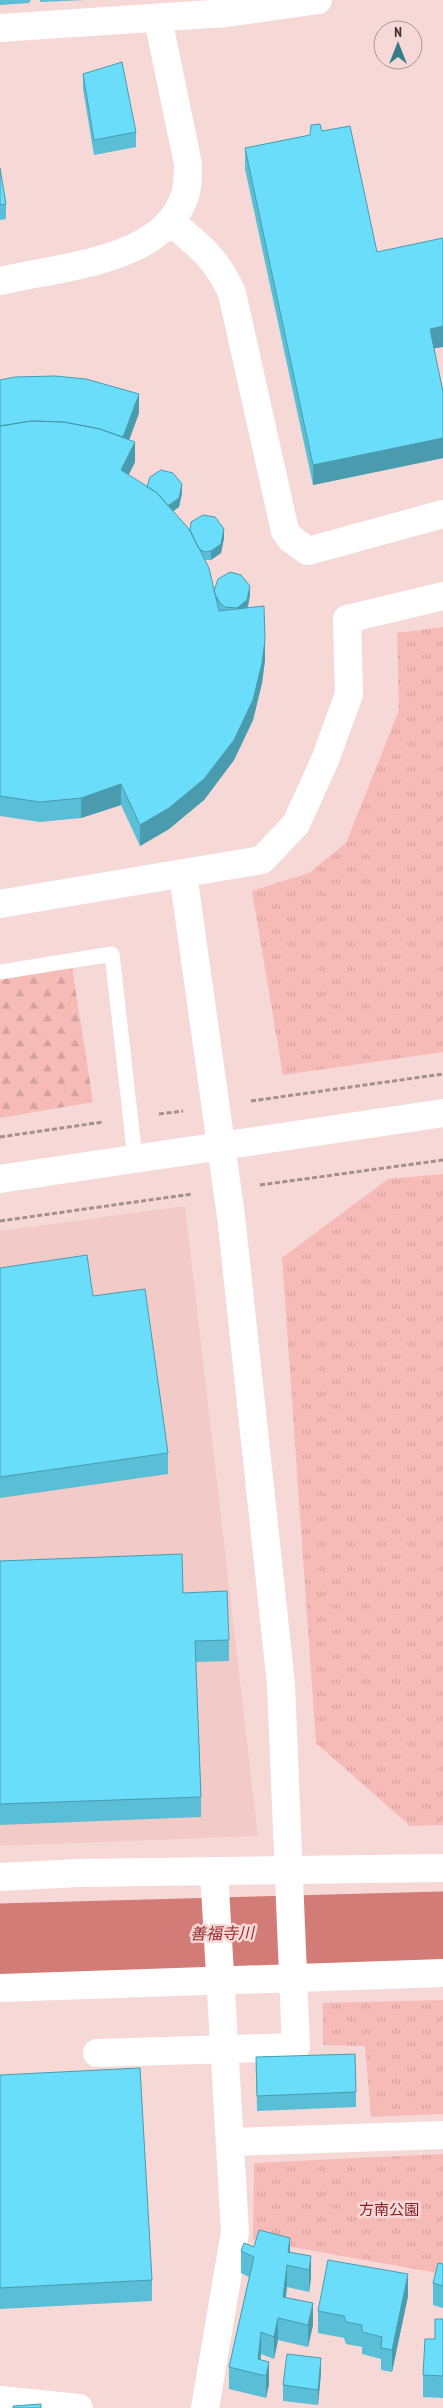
<svg xmlns="http://www.w3.org/2000/svg" width="443" height="2408" font-family="'PT Sans Narrow','Noto Sans JP',sans-serif">
	<style>
		.built { fill: #f2cbc9 }
		.forest { fill: url(#forest-firs) }
		.park { fill: url(#park-tufts) }
		.lines { fill: none; stroke-linecap: round; stroke-linejoin: round }
		.river { stroke: #d37b77; stroke-width: 71 }
		.path { stroke: #a48f8d; stroke-width: 3; stroke-dasharray: 5 2.5; stroke-linecap: butt }
		.lane { stroke: #fff; stroke-width: 15 }
		.street { stroke: #fff; stroke-width: 28 }
		.secondary { stroke: #fff; stroke-width: 28 }
		.wall { fill: #5abed6 }
		.shaded-wall { fill: #4a9bae }
		.building { fill: #69ddf9; stroke: #4a9bae }
		.labels { text-anchor: middle; stroke-width: 5; stroke-linejoin: round; paint-order: stroke }
		.park-label { font-size: 15px; fill: #861b23; stroke: #f6d9d6 }
		.water-label { font-size: 16px; font-style: italic; fill: #962b2f; stroke: #f6d9d6 }
	</style>
	<defs>
		<pattern id="forest-firs" width="22" height="20" patternUnits="userSpaceOnUse" patternTransform="scale(1.25)"><rect width="22" height="20" fill="#f7bbb7"/><path d="M5 1l3.5 6h-7zM16 11l3.5 6h-7z" fill="#d5a19e"/></pattern>
		<pattern id="park-tufts" width="24" height="20" patternUnits="userSpaceOnUse" patternTransform="scale(1.25)"><rect width="24" height="20" fill="#f7bbb7"/><path d="M3 7l-1-3M5 7V3M7 7l1-3M15 17l-1-3M17 17v-4M19 17l1-3" fill="none" stroke="#d5a19e"/></pattern>
	</defs>
	<rect width="100%" height="100%" fill="#f6d9d6"/>
	<path class="built" d="M185 1206 258 1836 0 1846V1231Z"/>
	<path class="forest" d="M72 967 93 1102 0 1118V979Z"/>
	<path class="park" d="M443 627V1052L283 1075 252 891 309 873 346 843 399 710 397 633Z
		M443 1174V1825L410 1826 316 1743 282 1258 388 1179Z
		M443 2000V2114L371 2117 365 2046 323 2045V2003Z
		M443 2154V2274L253 2240 254 2163Z"/>
	<g class="lines">
		<path class="river" d="M0 1939 443 1927"/>
		<path class="path" d="M251 1101 443 1074
			M159 1114 183 1111
			M0 1137 103 1122
			M260 1185 443 1160
			M0 1221 192 1194"/>
		<path class="lane" d="M0 972 112 954 135 1158"/>
		<path class="street" d="M308 551 443 514
			M0 904 262 860 296 824 325 760 349 694 347 619 443 596
			M0 1877 79 1873 443 1868
			M0 1988 443 1973
			M97 2053 296 2047 281 1684 231 1216 183 874
			M231 2142 443 2135
			M0 2400 79 2408
			M205 2408 235 2232 214 1871"/>
		<path class="secondary" d="M0 28 226 13 318 0
			M171 222C201 248 215 256 232 293L285 531 291 539 308 551
			M0 281C54 268 155 262 181 205 188 192 188 178 188 164L158 19
			M0 1179 443 1113"/>
	</g>
	<path class="wall" d="M0 0H31L29 3 0 5Z
		M40 0H86L40 2Z
		M83 74 136 132V147L94 155 83 89Z
		M322 131 377 252 434 348 443 392V458L313 485 245 169V148L310 135Z
		M0 168 6 204V219L0 220Z
		M0 380 139 413 129 440 135 462 128 475 147 487 182 493 179 507 173 511 190 530 224 538 221 553 211 560H205L214 591 250 595 248 608 265 660 262 683 253 720 234 760 204 800 169 829 140 846 121 805 81 818 40 822 0 816Z
		M0 1268 93 1296 168 1453V1474L0 1498Z
		M0 1561 183 1593 229 1640V1661L196 1662 201 1797V1817L0 1825Z
		M256 2057 356 2092V2107L257 2111Z
		M0 2075 152 2280V2301L0 2309Z
		M254 2247 311 2256V2278L309 2292 287 2287 286 2297 313 2325 308 2347 278 2340 274 2359 261 2354 260 2360 269 2384 266 2398 229 2389V2367L249 2277 241 2273V2251Z
		M443 2264V2308L433 2305V2283Z
		M408 2296 392 2372 381 2370V2359L362 2354V2347L346 2344 344 2338 318 2333V2311Z
		M443 2319V2398L423 2397V2375L435 2339Z
		M321 2373 318 2405 283 2401V2385Z"/>
	<path class="shaded-wall" d="M443 326V347L430 349V329Z
		M139 394V413L123 457V438Z
		M443 438V458L313 485V465Z
		M135 442V462L121 491V470Z
		M182 484V493L179 507 169 514V505Z
		M224 529V538L221 553 211 560V551Z
		M250 586V595L247 609 237 617V608Z
		M265 640V660L262 683 253 720 234 760 204 800 169 829 140 846V825Z
		M121 784V805L81 818V798Z
		M290 2238V2260L288 2252Z
		M311 2256V2278L309 2292V2270Z
		M287 2265V2287L283 2319V2297Z
		M408 2274V2296L392 2372V2350Z
		M313 2303V2325L308 2347V2325Z
		M278 2318V2340L274 2359V2337Z
		M261 2332V2354L259 2374 258 2359Z
		M321 2358V2373L318 2405V2390Z
		M269 2362V2384L266 2398V2376Z"/>
	<path class="building" d="M122 62 136 132 94 140 83 74Z
		M320 124 322 131 350 126 377 252 443 238V326L430 329 443 392V438L313 465 245 148 310 135 311 125Z
		M0 168 6 204 0 205Z
		M55 376 86 379 139 394 123 437 100 429 64 422 31 421 0 426V380L15 377Z
		M31 421 64 422 100 429 135 442 121 470 156 492 189 529 209 568 219 611 264 606 265 640 262 663 253 700 234 740 204 779 169 808 140 825 121 784 81 798 40 802 0 796V426Z
		M161 470 173 473 182 484 179 498 169 505H168L156 492 147 487 150 477Z
		M203 515 215 517 224 529 221 544 211 551 205 552 199 549 190 530 191 522Z
		M230 572 241 575 250 586 247 600 237 608 225 607 220 603 215 594 214 591 218 579Z
		M87 1255 93 1296 145 1289 168 1453 0 1477V1268Z
		M182 1554 183 1593 227 1591 229 1640 195 1641 201 1797 0 1804V1561Z
		M355 2054 356 2092 257 2096 256 2057Z
		M140 2068 152 2280 0 2288V2075Z
		M259 2230 290 2238 288 2252 311 2256 309 2270 287 2265 283 2297 313 2303 308 2325 278 2318 274 2337 261 2332 258 2359 269 2362 266 2376 229 2367 254 2257 241 2251 244 2243 254 2247Z
		M328 2260 408 2274 392 2350 381 2348 382 2337 362 2332V2325L346 2322 344 2316 318 2311Z
		M438 2263 443 2264V2286L433 2283Z
		M435 2319H443V2376L423 2375 425 2339H435Z
		M287 2354 321 2358 318 2390 283 2385Z
		M41 2404V2408H13V2406Z"/>
	<g class="labels">
		<g class="park-label">
			<text x="389" y="2215">方南公園</text>
		</g>
		<g class="water-label">
			<text transform="translate(222 1933) rotate(-1)" y="6">善福寺川</text>
		</g>
	</g>
	<g transform="translate(398 45)"><circle r="24" fill="#f6d9d6" stroke="#ac9594"/>
	<path d="M0-4L9 19L0 12L-9 19Z" fill="#387b8b"/>
	<text y="-8" font-size="14" font-weight="bold" text-anchor="middle" fill="#3c3030">N</text>
	</g>
</svg>
